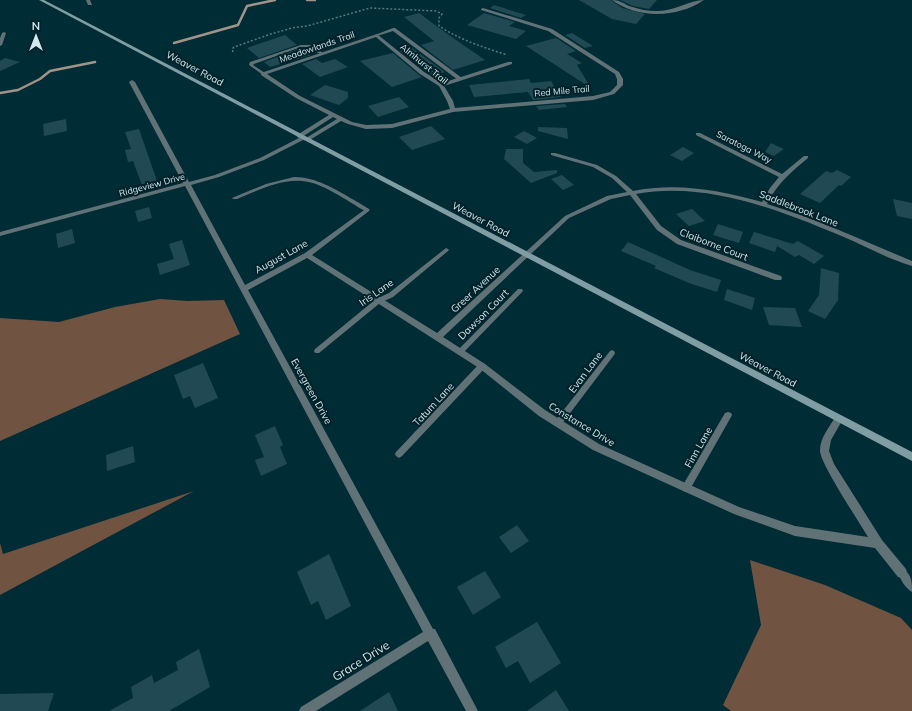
<svg xmlns="http://www.w3.org/2000/svg" width="912" height="711" font-family="Mulish,sans-serif">
	<style>
		.forest { fill: #705341 }
		.lines { fill: none; stroke-linecap: round; stroke-linejoin: round }
		.stream { stroke: #a29388; stroke-width: 2.5 }
		.building { fill: #214953 }
		.path { stroke: #557881; stroke-width: 1.5; stroke-dasharray: 2 2; stroke-linecap: butt }
		.lane { fill: #617277; fill-rule: evenodd }
		.street { fill: #617277; fill-rule: evenodd }
		.secondary { fill: #819da4; fill-rule: evenodd }
		.labels { text-anchor: middle; stroke-width: 4; stroke-linejoin: round; paint-order: stroke }
		.far-street-label { font-size: 9px; fill: #d2e8ee; stroke: #022129 }
		.street-label { font-size: 10px; fill: #d2e8ee; stroke: #022129 }
		.near-street-label { font-size: 12px; fill: #d2e8ee; stroke: #022129 }
	</style>
	<rect width="100%" height="100%" fill="#002c36"/>
	<path class="forest" d="M160 299 188 301 224 300 240 334 0 441V318L59 322 115 307Z
		M194 491 0 595V543L3 554Z
		M750 560 825 585 901 618 912 630V711H731L723 705 761 625Z"/>
	<g class="lines">
		<path class="stream" d="M307 0H315
			M174 43 238 25 247 6 275 0
			M0 93 18 90 40 79 50 71 95 62"/>
	</g>
	<path class="building" d="M579 0H611L622 8 645 14 636 24 612 19Z
		M620 0H657L649 9 633 6Z
		M494 5 526 15 521 18 490 8Z
		M419 13 446 33 485 60 453 70 421 45 434 41 404 17Z
		M484 13 515 22 509 26 526 31 516 39 467 25Z
		M572 33 593 46 585 48 565 35Z
		M285 35 297 45 259 58 247 48Z
		M556 38 576 51 567 54 582 63 577 65 591 88 526 46Z
		M301 48 311 55 270 67 264 62Z
		M412 48 445 72 433 76 400 51Z
		M393 53 419 75 422 77 392 87 360 61Z
		M5 58 20 62 0 71V61Z
		M316 59 322 63 335 59 348 67 320 77 302 64Z
		M529 79 531 83 551 81 561 97 533 100 528 92 474 97 469 85Z
		M325 85 348 92V98L339 105 310 95Z
		M399 97 409 107 378 117 368 106Z
		M565 104 567 107 539 110 536 106Z
		M66 119 67 131 44 136 43 124Z
		M431 126 445 139 412 150 399 137Z
		M538 127 567 128 568 139 538 131Z
		M139 129 157 181 142 185 133 161 128 162 125 150 131 149 125 132Z
		M524 131 537 138 527 144 514 137Z
		M771 143 784 149 774 156 765 152Z
		M683 147 694 153 682 161 670 155Z
		M506 149H523V163L534 172 557 170V173L531 183 504 159Z
		M837 170 851 177 841 186 839 185 820 203 800 194 826 171 832 173Z
		M562 175 574 185 563 190 551 179Z
		M893 199 912 203V219L897 216Z
		M149 207 152 218 138 222 135 211Z
		M692 209 705 221 689 226 676 214Z
		M718 224 743 232 739 243 713 235Z
		M72 229 75 243 58 248 56 234Z
		M754 232 793 244 798 241 824 256 814 264 799 255 795 257 777 246 775 252 749 243Z
		M182 240 190 265 160 275 157 264 174 259 169 244Z
		M628 242 690 270 721 280 717 292 689 283 654 268 656 266 621 251Z
		M821 268 839 273 838 300 825 319 808 311 819 295Z
		M727 289 755 298 752 310 724 300Z
		M763 307 795 308 802 327 769 325Z
		M203 363 218 398 195 408 190 396 183 399 174 375Z
		M275 426 283 445 280 447 287 464 261 476 255 460 264 457 255 435Z
		M133 446 135 462 107 471 106 455Z
		M517 525 529 541 511 553 499 537Z
		M329 554 351 606 326 620 318 601 311 605 297 572Z
		M485 571 501 597 473 615 457 587Z
		M537 622 561 663 530 683 518 661 506 668 495 647Z
		M199 649 210 687 169 711H109L133 698 131 687 152 675 154 683 178 670 176 662Z
		M556 690 569 711H527Z
		M389 692 398 711H360Z
		M54 693 48 711H0V694Z"/>
	<g class="lines">
		<path class="path" d="M233 52 232 49 234 47 271 34 292 28 307 26 370 8 436 11 442 14 439 18V26C460 40 483 47 507 55"/>
		<path class="lane" d="M393 28H395L462 78V80H458L393 31 377 36 375 35Z
			M301 45H310L323 53 320 54 308 47H301L254 64 253 65 265 73V75H263L249 65 250 62Z
			M294 177C316 177 335 189 354 200 359 203 365 206 370 210L367 212 365 211C347 201 322 182 302 181 279 179 257 191 237 199H233L232 198 266 184Z
			M446 248 448 249 449 250 448 251 393 297 380 303 319 353H315L314 351 315 349 376 299 389 293Z
			M518 289H522L523 291 462 354H458L457 352 458 350Z
			M612 350 614 351 615 353 614 355 561 425 558 426 555 425 554 423 555 421 610 351Z
			M482 363 485 364 486 366 485 368 402 456 399 458 396 456 395 454 396 452 479 364Z
			M728 412 731 413 732 415 731 417 689 491 686 492 683 491 682 488 683 485 725 413Z
			M902 569C912 573 912 583 912 592 906 589 900 579 898 573L899 570Z"/>
		<path class="street" d="M86 0H90L92 5H88Z
			M612 0C619 0 623 3 629 6 638 9 647 11 656 11 674 12 689 0 704 0 678 18 637 19 612 0Z
			M483 8 552 29 619 72 623 79V85L614 94 593 100 453 112 392 128 366 129 348 124 341 121 308 141 303 140 264 160 219 177 191 185 245 285 305 253 367 208 369 209V211L312 255 437 333 565 216 607 196 627 192 612 178 593 167 551 155V153H555L597 165 616 176 633 191C676 182 720 190 762 202L770 188 779 177 696 135V133H700L782 174 804 156H808V158C791 172 777 184 767 204 817 219 864 241 912 261V266C892 260 872 250 853 241 787 213 709 180 636 194L661 226 681 240 781 276 782 278 781 280H775L677 244 657 230 630 195 611 199 569 218 443 337 485 364 545 410 599 444 739 507 795 526 868 537C860 523 819 462 820 450 820 438 830 426 836 416L839 415 842 416 843 419 831 440 829 451 834 464 882 540 906 569 907 573 906 577 902 578 898 577 875 548 795 536 734 514 593 450 539 416 479 368 307 258 248 290 433 629H435L478 711H466L428 641 316 711H299L301 707 423 632 185 186 0 236V232L183 183 129 82 132 80 135 82 189 182 215 175 260 158 299 138 297 137V135L329 115 296 98 261 75V73L377 34 424 72 442 83 508 62H512V64L444 86 453 101 455 108 593 96 610 92 617 85V79L615 74 548 31 481 10V9ZM376 37 420 74 439 86 447 101 450 109 392 124 366 125 352 122 300 96 267 74ZM333 117 337 119 306 138 302 137Z
			M4 32 6 33 2 45 0 46V38L2 33Z"/>
		<path class="secondary" d="M39 0H44L912 452V461Z"/>
	</g>
	<g class="labels">
		<g class="far-street-label">
			<text transform="translate(317 47) rotate(-19)" y="3">Meadowlands Trail</text>
			<text transform="translate(424 64) rotate(39)" y="3">Almhurst Trail</text>
			<text transform="translate(562 91) rotate(-5)" y="3">Red Mile Trail</text>
			<text transform="translate(744 147) rotate(27)" y="3">Saratoga Way</text>
			<text transform="translate(152 185) rotate(-15)" y="3">Ridgeview Drive</text>
		</g>
		<g class="street-label">
			<text transform="translate(195 68) rotate(28)" y="4">Weaver Road</text>
			<text transform="translate(799 208) rotate(21)" y="4">Saddlebrook Lane</text>
			<text transform="translate(481 219) rotate(28)" y="4">Weaver Road</text>
			<text transform="translate(714 244) rotate(21)" y="4">Claiborne Court</text>
			<text transform="translate(281 256) rotate(-29)" y="4">August Lane</text>
			<text transform="translate(475 289) rotate(-43)" y="4">Greer Avenue</text>
			<text transform="translate(376 292) rotate(-35)" y="4">Iris Lane</text>
			<text transform="translate(483 314) rotate(-45)" y="4">Dawson Court</text>
			<text transform="translate(768 369) rotate(28)" y="4">Weaver Road</text>
			<text transform="translate(585 372) rotate(-53)" y="4">Evan Lane</text>
			<text transform="translate(312 391) rotate(61)" y="4">Evergreen Drive</text>
			<text transform="translate(433 404) rotate(-47)" y="4">Tatum Lane</text>
			<text transform="translate(582 424) rotate(31)" y="4">Constance Drive</text>
			<text transform="translate(698 447) rotate(-60)" y="4">Finn Lane</text>
		</g>
		<g class="near-street-label">
			<text transform="translate(361 661) rotate(-32)" y="4">Grace Drive</text>
		</g>
	</g>
	<g transform="translate(36 36)" stroke="#022129" stroke-width="3" paint-order="stroke">
	<path d="M0-3L7 15L0 10L-7 15Z" fill="#d2e8ee"/>
	<text y="-6" font-size="11" font-weight="bold" text-anchor="middle" fill="#d2e8ee">N</text>
	</g>
</svg>
